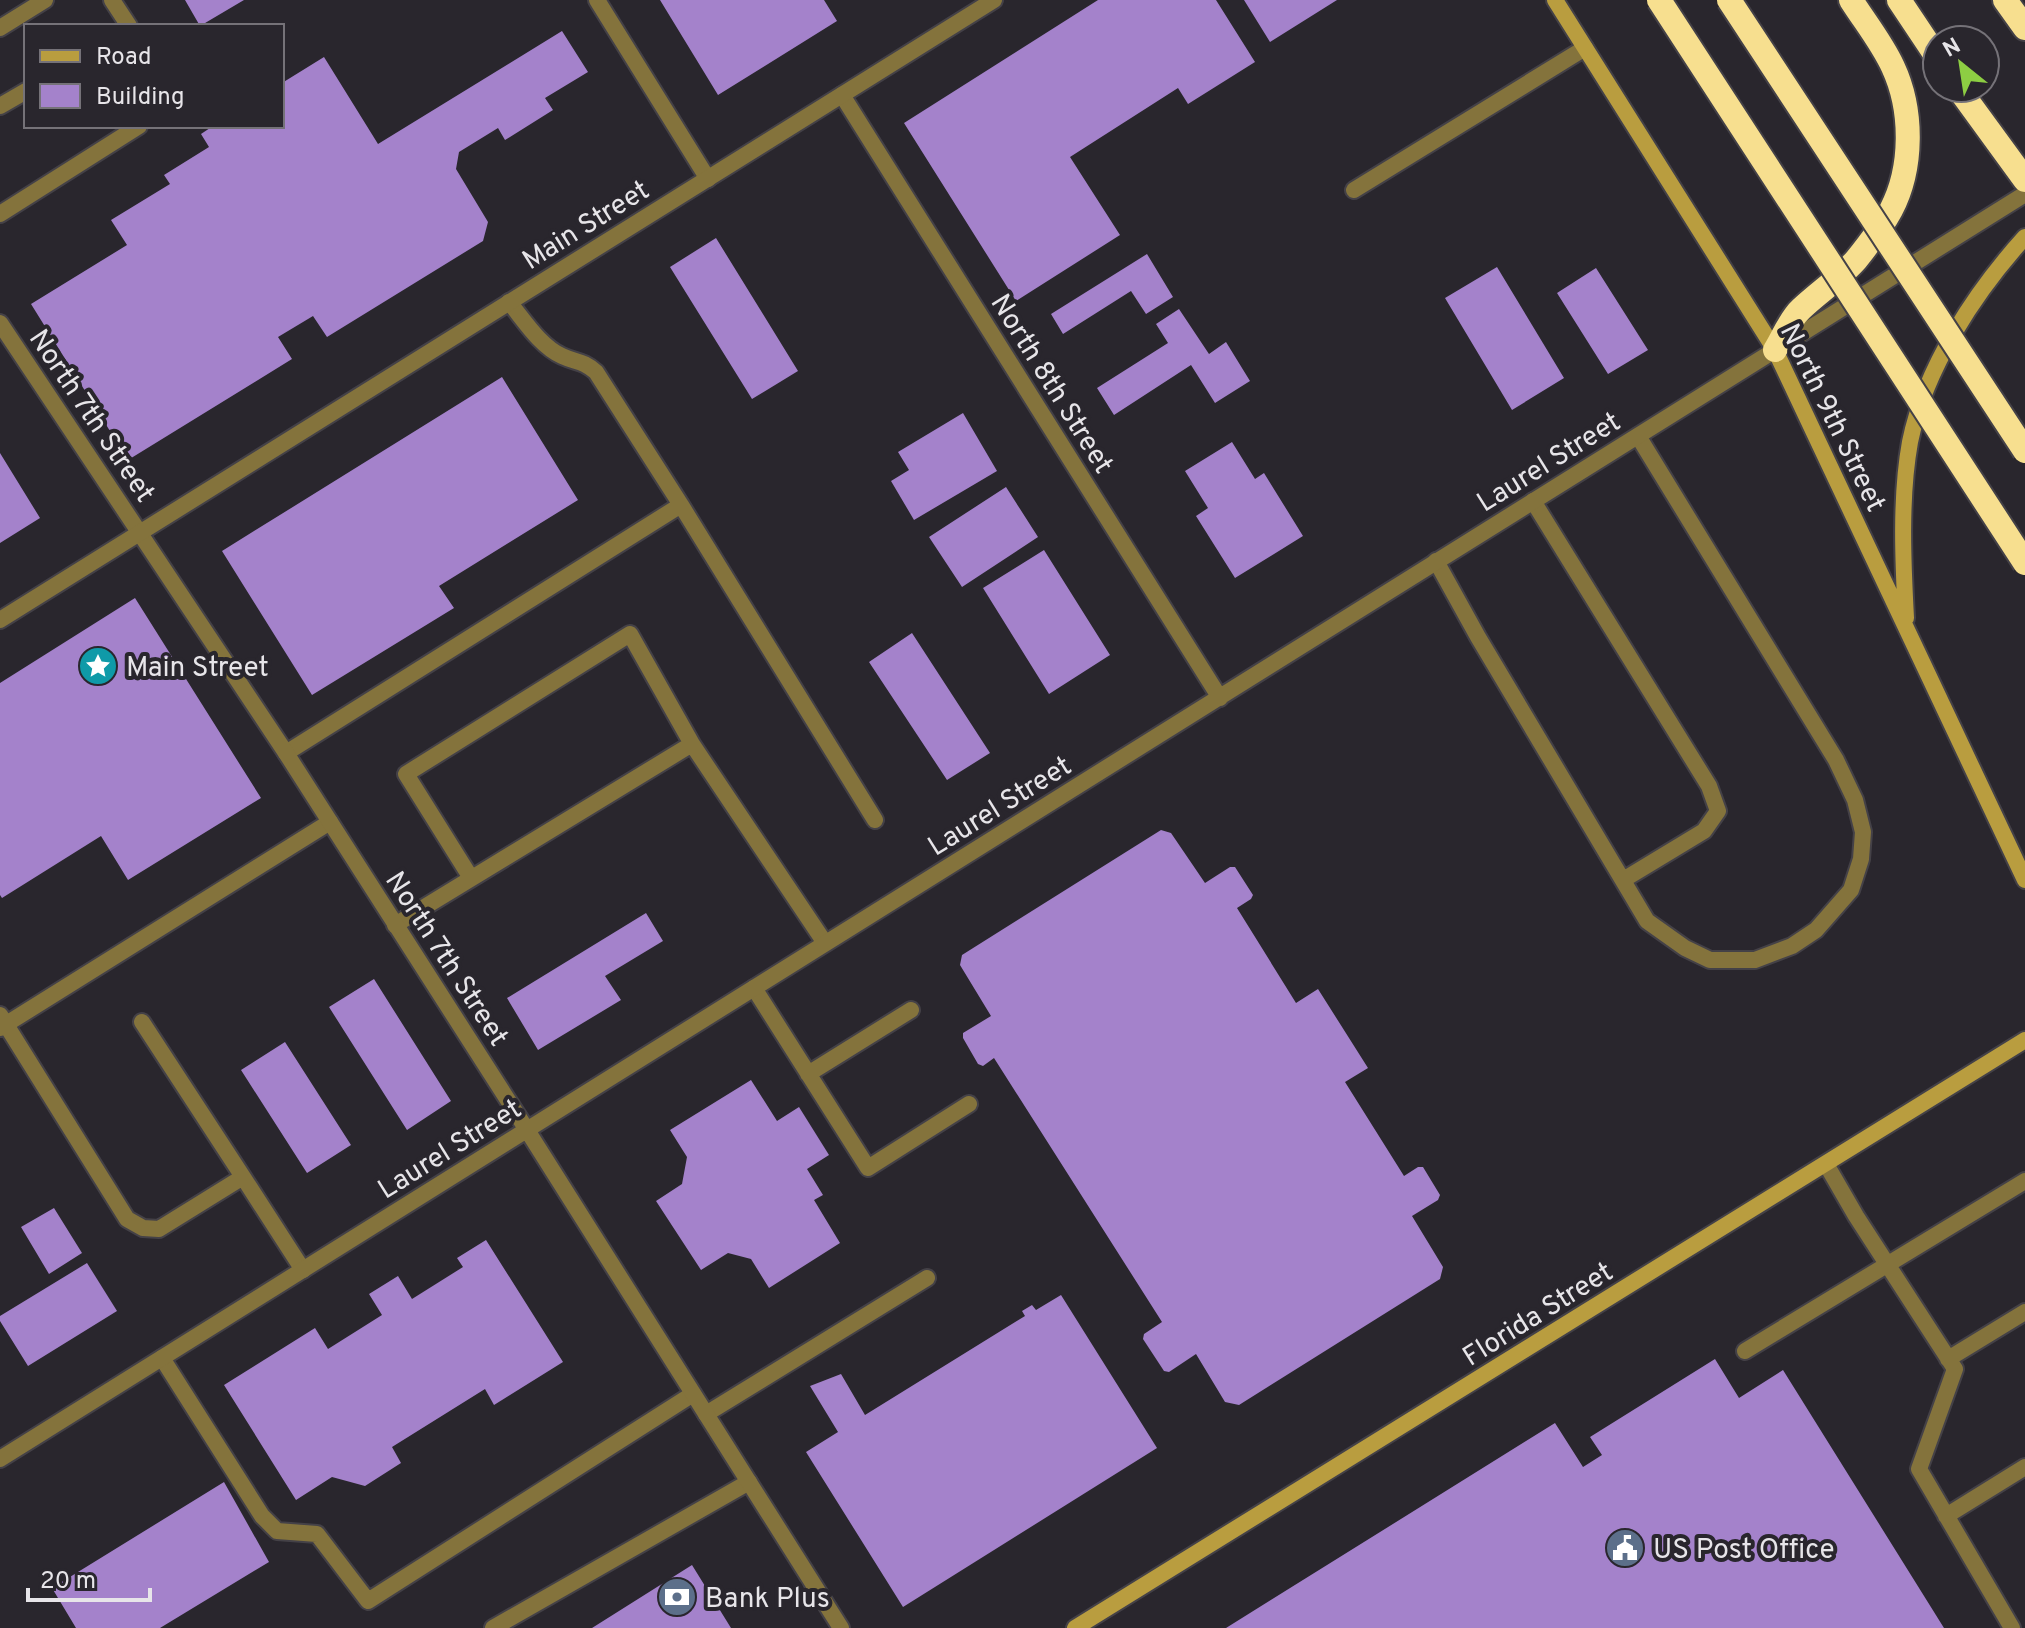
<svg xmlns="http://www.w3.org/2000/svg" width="2025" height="1628" font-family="Overpass,sans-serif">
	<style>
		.building { fill: #a482cb }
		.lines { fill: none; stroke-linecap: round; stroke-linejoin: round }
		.service-casing { stroke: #444147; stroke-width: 20 }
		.minor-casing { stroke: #444147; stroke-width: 20 }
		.tertiary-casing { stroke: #444147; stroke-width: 20 }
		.secondary-casing { stroke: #444147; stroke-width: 20 }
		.motorway-casing { stroke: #444147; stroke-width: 28 }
		.service { stroke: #84733c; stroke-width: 16 }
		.minor { stroke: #84733c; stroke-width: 16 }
		.tertiary { stroke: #84733c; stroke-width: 16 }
		.secondary { stroke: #b99d3f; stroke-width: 16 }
		.motorway { stroke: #f7df8f; stroke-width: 24 }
		.motorway-bridge-casing { stroke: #444147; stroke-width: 28; stroke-linecap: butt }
		.motorway-bridge { stroke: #f7df8f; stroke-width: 24 }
		.labels { text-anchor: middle; stroke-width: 8; stroke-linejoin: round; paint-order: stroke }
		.street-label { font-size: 28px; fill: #e7e5e9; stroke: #29262d }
		.poi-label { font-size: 28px; fill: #e7e5e9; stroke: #29262d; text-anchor: start }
	</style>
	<rect width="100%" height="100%" fill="#29262d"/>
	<path class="building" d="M185 0H244L200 26Z
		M660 0H824L837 21 718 95Z
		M1098 0H1216L1255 62 1188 104 1178 88 1070 157 1120 235 1016 301 904 123Z
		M1244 0H1337L1270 42Z
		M562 31 588 72 545 98 553 110 505 140 498 128 459 152 456 169 488 222 483 241 327 337 313 316 278 337 292 359 128 460 31 304 127 245 111 220 170 184 164 175 209 147 201 134 213 126H282V83L324 57 378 144Z
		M716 238 798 371 752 399 670 267Z
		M1147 254 1173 297 1146 314 1131 291 1063 334 1051 314Z
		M1497 267 1564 378 1512 410 1445 298Z
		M1596 268 1648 350 1608 374 1557 293Z
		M1179 309 1209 354 1226 342 1250 381 1215 403 1191 365 1114 415 1097 388 1168 343 1156 324Z
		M502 377 578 500 439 586 454 608 312 695 222 551Z
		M963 413 997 471 914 520 891 481 909 470 898 452Z
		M1232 442 1255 479 1264 473 1303 536 1235 578 1196 516 1208 508 1185 471Z
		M0 453 40 518 0 543Z
		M1006 487 1038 537 962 587 929 537Z
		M1044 550 1110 655 1049 694 983 588Z
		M135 598 261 798 128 880 101 836 2 898 0 895V683Z
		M912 633 990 753 947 780 869 662Z
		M1161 830 1171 833 1205 883 1230 867H1235L1253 895 1251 899 1237 908 1296 1003 1318 989 1368 1068 1345 1082 1404 1176 1418 1167H1423L1440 1195 1438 1200 1412 1216 1443 1267 1440 1279 1239 1405 1225 1402 1196 1354 1169 1372 1164 1371 1143 1339 1144 1334 1162 1322 994 1058 983 1066 978 1064 963 1038V1033L991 1016 960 965 962 955Z
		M646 913 663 941 605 976 621 1000 538 1050 507 998Z
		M374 979 451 1101 407 1130 329 1007Z
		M285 1042 351 1145 307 1173 241 1070Z
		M751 1080 777 1121 799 1107 829 1155 807 1169 823 1195 814 1200 840 1243 769 1288 751 1259 728 1253 701 1270 656 1201 682 1184 687 1157 670 1130Z
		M54 1208 82 1253 49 1274 21 1227Z
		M486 1240 563 1362 494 1405 485 1389 392 1447 401 1463 365 1486 332 1477 296 1500 224 1385 315 1328 328 1349 382 1315 369 1294 398 1276 412 1299 463 1267 457 1258Z
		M87 1263 117 1311 28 1366 0 1321V1316Z
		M1061 1295 1157 1448 903 1607 806 1452 838 1432 810 1386 841 1374 865 1415 1025 1316 1022 1311 1032 1305 1036 1310Z
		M1715 1359 1739 1398 1783 1370 1944 1628H1226L1555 1423 1583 1467 1602 1455 1590 1437Z
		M224 1482 269 1562 160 1628H76L52 1588Z
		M692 1565 731 1628H592Z"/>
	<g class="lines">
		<g class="service-casing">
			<path id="service" d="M112 0 129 26
				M0 28 45 0
				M0 106 26 91
				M1354 190 1585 48
				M0 214 139 126
				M1533 501 1709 786 1718 811 1704 831 1623 880
				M681 505 875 820
				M1436 561 1478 637 1647 921 1685 948 1710 960H1755L1792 946 1816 930 1851 890 1861 859 1863 832 1855 800 1836 760 1638 436
				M286 753 681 505 596 372C582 360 577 363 562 356 540 346 524 320 509 302
				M471 878 406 774 630 634 692 744
				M395 925 692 744 825 943
				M754 988 868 1168 969 1104
				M0 1015 127 1219 143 1228 159 1229 243 1177 303 1270
				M142 1022 243 1177
				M0 1028 330 822
				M808 1074 911 1010
				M1826 1164 1856 1216 1955 1369 1919 1469 2012 1628
				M1745 1351 2025 1181
				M162 1358 262 1516 277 1531 317 1534 368 1601 693 1394
				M1948 1359 2025 1312
				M706 1414 927 1278
				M1946 1516 2025 1467
				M493 1628 749 1482"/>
		</g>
		<g class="minor-casing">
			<path id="minor" d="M597 0 708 179
				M842 95 1220 698
				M0 323 286 753 527 1130 841 1628
				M0 1459 2025 194"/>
		</g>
		<g class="tertiary-casing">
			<path id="tertiary" d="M0 620 994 0"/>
		</g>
		<g class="secondary-casing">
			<path id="secondary" d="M1555 0 1775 350 2025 880
				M1906 618C1903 562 1900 497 1910 442 1925 368 1975 292 2025 237
				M1075 1628 2025 1040"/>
		</g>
		<g class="motorway-casing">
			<path id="motorway" d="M1899 0 1937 57
				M2005 0 2025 28
				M1958 88 2025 180
				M1775 350C1783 337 1790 319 1801 309 1819 292 1839 279 1856 260 1868 245 1882 227 1891 210 1913 168 1913 110 1893 67 1882 43 1865 22 1851 0"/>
		</g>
		<use href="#service" class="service"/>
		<use href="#minor" class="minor"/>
		<use href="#tertiary" class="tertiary"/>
		<use href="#secondary" class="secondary"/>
		<use href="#motorway" class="motorway"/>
		<g class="motorway-bridge-casing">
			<path id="motorway-bridge" d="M1659 0 2025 563
				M1729 0 2025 451"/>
		</g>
		<use href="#motorway-bridge" class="motorway-bridge"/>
	</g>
	<defs>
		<g id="sight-disc" transform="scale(2)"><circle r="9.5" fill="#0f9aa8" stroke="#29262d"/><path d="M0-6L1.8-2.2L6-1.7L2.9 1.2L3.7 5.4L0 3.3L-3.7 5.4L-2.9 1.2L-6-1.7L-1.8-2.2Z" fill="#fff"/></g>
		<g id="civic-disc" transform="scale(2)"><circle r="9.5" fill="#5c6f8a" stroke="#29262d"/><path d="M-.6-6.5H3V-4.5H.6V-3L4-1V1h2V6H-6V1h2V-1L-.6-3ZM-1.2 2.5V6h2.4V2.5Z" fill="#fff"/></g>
		<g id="bank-disc" transform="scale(2)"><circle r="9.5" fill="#5c6f8a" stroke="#29262d"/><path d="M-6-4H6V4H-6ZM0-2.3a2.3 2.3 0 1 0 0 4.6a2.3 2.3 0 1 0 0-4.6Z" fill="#fff"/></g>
	</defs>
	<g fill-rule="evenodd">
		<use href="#sight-disc" x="98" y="666"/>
		<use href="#civic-disc" x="1625" y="1548"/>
		<use href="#bank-disc" x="677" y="1597"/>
	</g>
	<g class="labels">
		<g class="street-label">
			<text transform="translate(585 224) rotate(-32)" y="10">Main Street</text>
			<text transform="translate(1053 383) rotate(58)" y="10">North 8th Street</text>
			<text transform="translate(93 415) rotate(56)" y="10">North 7th Street</text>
			<text transform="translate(1834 417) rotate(64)" y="10">North 9th Street</text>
			<text transform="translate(1548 461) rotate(-32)" y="10">Laurel Street</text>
			<text transform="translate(999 805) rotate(-32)" y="10">Laurel Street</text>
			<text transform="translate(448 958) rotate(57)" y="10">North 7th Street</text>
			<text transform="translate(449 1148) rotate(-32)" y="10">Laurel Street</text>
			<text transform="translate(1537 1313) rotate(-32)" y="10">Florida Street</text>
		</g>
		<g class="poi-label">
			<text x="126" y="676">Main Street</text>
			<text x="1653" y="1558">US Post Office</text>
			<text x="705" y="1607">Bank Plus</text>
		</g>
	</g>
	<rect x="24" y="24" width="260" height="104" fill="#29262d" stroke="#757278" stroke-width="2"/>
	<rect x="40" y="50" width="40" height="12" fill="#b99d3f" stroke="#757278" stroke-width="2"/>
	<text x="96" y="64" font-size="24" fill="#e7e5e9">Road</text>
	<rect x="40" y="84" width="40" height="24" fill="#a482cb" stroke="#757278" stroke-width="2"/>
	<text x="96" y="104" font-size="24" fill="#e7e5e9">Building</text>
	<g transform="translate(1961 64) rotate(330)"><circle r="38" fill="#29262d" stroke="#757278" stroke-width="2"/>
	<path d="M0-6L14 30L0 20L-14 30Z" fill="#8dce43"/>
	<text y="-12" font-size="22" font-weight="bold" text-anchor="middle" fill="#e7e5e9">N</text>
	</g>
	<path d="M28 1588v12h122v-12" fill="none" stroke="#e7e5e9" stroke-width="4"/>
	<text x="40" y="1588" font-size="24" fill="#e7e5e9" stroke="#29262d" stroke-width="6" paint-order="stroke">20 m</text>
</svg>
